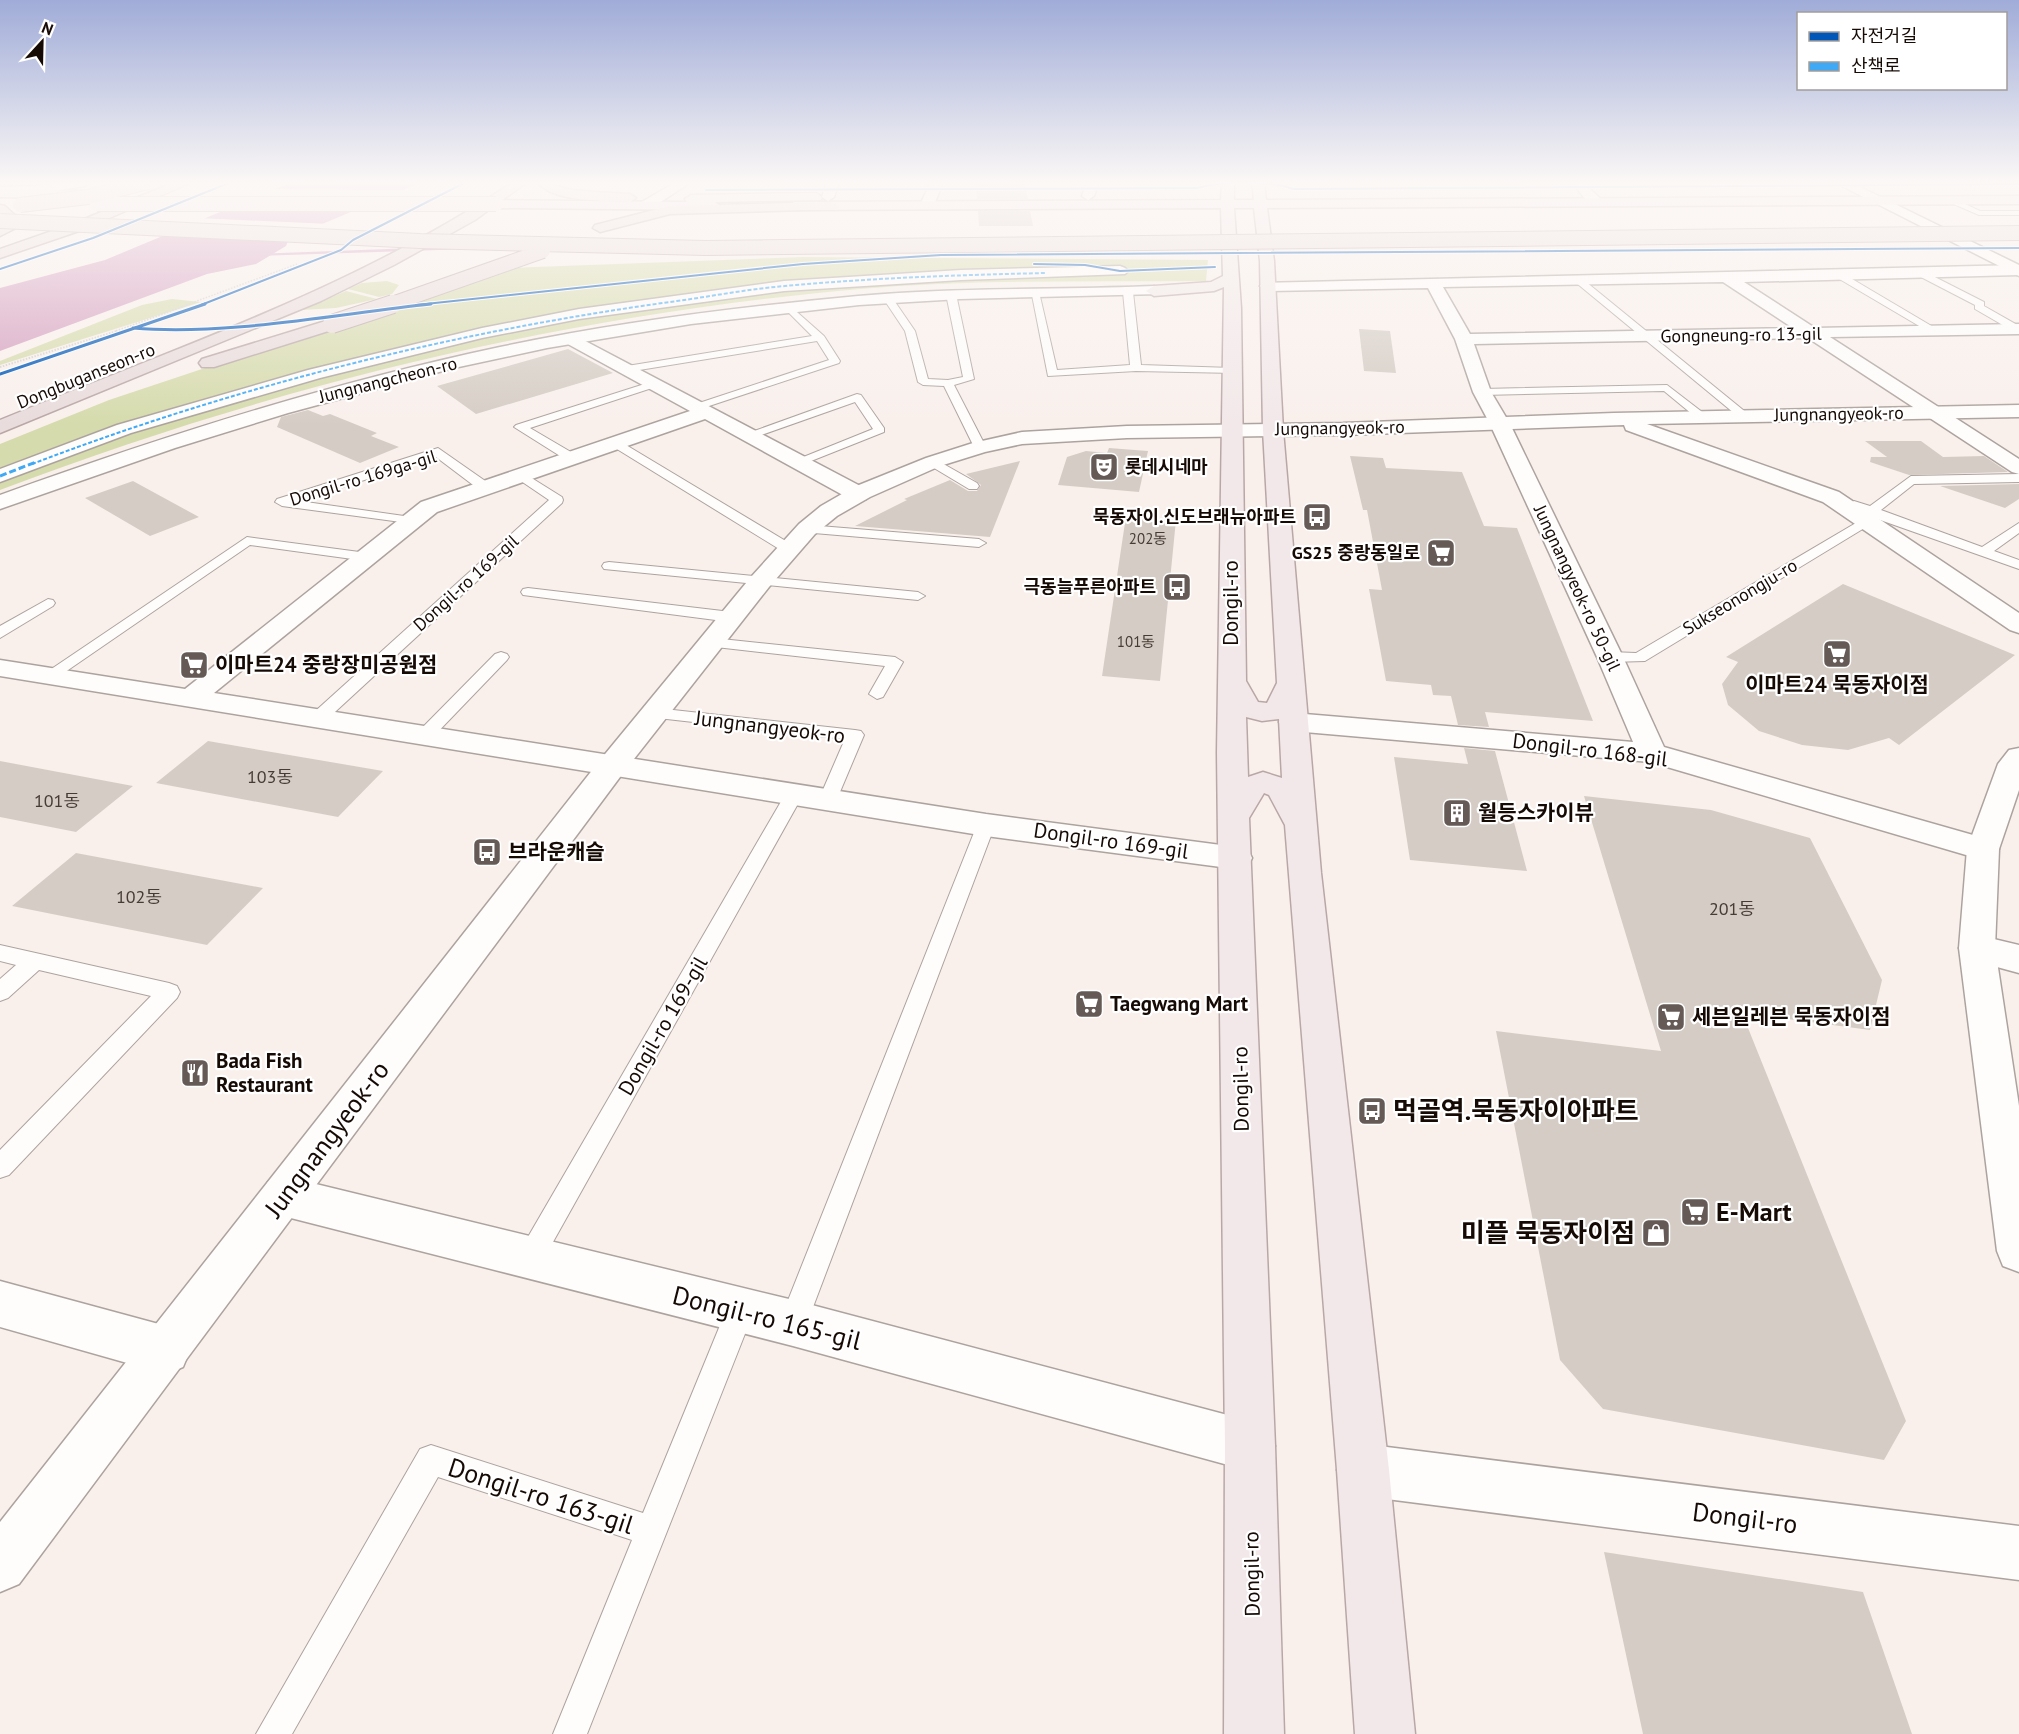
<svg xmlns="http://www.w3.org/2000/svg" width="2019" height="1734" font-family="'PT Sans','Noto Sans KR',sans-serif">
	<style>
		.green { fill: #d6dbad }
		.water { fill: #d5a0c0 }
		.pier { fill: #f9f0ec }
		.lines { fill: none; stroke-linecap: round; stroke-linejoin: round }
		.stream { fill: #d5a0c0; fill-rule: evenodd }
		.building { fill: #d5cdc5 }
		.lane-casing { stroke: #ada39e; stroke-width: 2 }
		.street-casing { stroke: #ada39e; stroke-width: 3 }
		.secondary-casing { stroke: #ada39e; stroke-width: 3 }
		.primary-casing { stroke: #b9a7a6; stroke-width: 3 }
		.highway-casing { stroke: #b9a7a6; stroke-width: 3 }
		.path-far1 { stroke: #d3d0cf; stroke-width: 1.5; stroke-dasharray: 1.5 1.5; stroke-linecap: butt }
		.path { stroke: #d3d0cf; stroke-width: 2; stroke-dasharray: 1.5 1.5; stroke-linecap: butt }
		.lane { fill: #fefdfc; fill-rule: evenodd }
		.street { fill: #fefdfc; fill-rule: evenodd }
		.secondary { fill: #fefdfc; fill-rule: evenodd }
		.primary { fill: #f2e8e9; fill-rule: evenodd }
		.highway { fill: #e9dcdc; fill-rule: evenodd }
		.primary-bridge-casing { stroke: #b9a7a6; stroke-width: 16; stroke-linecap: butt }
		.highway-bridge-far1-casing { stroke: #b9a7a6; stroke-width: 16; stroke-linecap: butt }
		.highway-bridge-casing { stroke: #b9a7a6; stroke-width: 20; stroke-linecap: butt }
		.primary-bridge { stroke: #f2e8e9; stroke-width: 14 }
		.highway-bridge-far1 { stroke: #e9dcdc; stroke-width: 14 }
		.highway-bridge { stroke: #e9dcdc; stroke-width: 18 }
		.quiet-far1 { stroke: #3fa9f5; stroke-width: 2; stroke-dasharray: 4 2; stroke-linecap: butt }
		.quiet { stroke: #3fa9f5; stroke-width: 3; stroke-dasharray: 7 3; stroke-linecap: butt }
		.cycleway-far1-casing { stroke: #fff; stroke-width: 4 }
		.cycleway-casing { stroke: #fff; stroke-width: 5 }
		.cycleway-far1 { stroke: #0057b8; stroke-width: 2 }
		.cycleway { stroke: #0057b8; stroke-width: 3 }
		.labels { text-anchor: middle; stroke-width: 4.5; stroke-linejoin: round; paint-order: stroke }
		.far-number-label { font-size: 15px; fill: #463b35 }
		.far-street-label { font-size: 18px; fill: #160a05; stroke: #fff }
		.far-poi-label { font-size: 18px; font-weight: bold; fill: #160a05; stroke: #fff; text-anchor: end }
		.number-label { font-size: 18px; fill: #463b35 }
		.street-label { font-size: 21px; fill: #160a05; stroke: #fff }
		.poi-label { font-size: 21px; font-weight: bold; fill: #160a05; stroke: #fff; text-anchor: start }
		.near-poi-label { font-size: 26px; font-weight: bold; fill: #160a05; stroke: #fff; text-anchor: start }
		.near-street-label { font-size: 26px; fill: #160a05; stroke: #fff }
	</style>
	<rect width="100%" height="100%" fill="#f9f0ec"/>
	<path class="green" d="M802 257 1208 260 1206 281C1091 282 975 279 860 289 565 315 276 385 0 490V444L109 400 506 268Z
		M387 281 399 285 392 294 379 297 348 289 362 283Z
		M346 291 377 299 336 308 301 310Z
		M172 299 201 302 0 365V361L142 305Z"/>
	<path class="water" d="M292 182H422L289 238 286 246 256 264 207 274 0 351V288L105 260Z"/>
	<path class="pier" d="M267 189 411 190 357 212H213Z
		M197 218 330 224 300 236 167 231Z"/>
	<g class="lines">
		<path class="stream" d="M467 246 469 249 256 256 253 254Z"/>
	</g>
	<path class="building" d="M976 182H1024L1028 199H977Z
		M978 211H1030L1033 226H979Z
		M1359 329 1390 331 1396 373 1364 371Z
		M568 349 613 373 476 414 437 386Z
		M308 410 323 416 330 414 377 433 371 436 399 447 360 463 277 427 281 417Z
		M1865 441H1921L1943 457 1984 456 2008 472 1909 475 1870 462 1871 457H1887Z
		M1109 448 1148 451 1139 492 1058 485 1067 457 1086 451 1107 453Z
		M1350 456 1383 458 1386 468 1462 472 1484 526 1517 528 1593 721 1485 712 1489 727 1458 725 1451 696 1433 695 1431 685 1386 681 1369 589 1382 590 1367 510H1363Z
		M1020 461 990 537 855 526 907 500 904 499 950 480 968 491H977L981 485 966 474Z
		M133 481 199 517 150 536 85 498Z
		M2019 484V499L2005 508 1940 486Z
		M1126 516 1176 520 1160 681 1102 676Z
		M1843 584 2015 655 1899 745 1889 738 1848 750 1802 745 1759 731 1728 705 1722 684 1738 662 1726 657Z
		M208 741 383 771 338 817 156 783Z
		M1464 748 1495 751 1527 871 1410 860 1394 757 1468 764Z
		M0 761 133 786 76 832 0 817Z
		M1584 796 1711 810 1810 838 1882 980 1870 1030 1742 1013 1906 1421 1884 1460 1603 1409 1560 1360 1496 1031 1661 1051Z
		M76 853 263 888 207 945 12 906Z
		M1604 1552 1863 1592 1912 1734H1643Z"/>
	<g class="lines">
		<g class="lane-casing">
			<path id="lane" d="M1952 198 1980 211H2019V215H1979L1949 202 1948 200Z
				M1919 272H1925L1984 302V306L2019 326V331H2013L1975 309V305L1919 276Z
				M1836 273H1842L1940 331 1931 333 1836 277Z
				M1574 277H1580L1748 414V418H1740L1574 281Z
				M1128 289 1133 292 1141 365 1232 368 1237 371 1236 373 1136 371 1048 376 1031 290 1039 292 1057 370 1130 365 1123 292Z
				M951 291 956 294 974 379 954 385 986 447 980 451 974 447 944 386 923 385 918 382 905 331 883 298 891 296 915 331 928 379 948 380 963 377 946 294Z
				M789 305 824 336 840 361 839 363 697 410 693 409V405L829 360 817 341 627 372 622 369 627 366 812 336 786 310V306Z
				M654 381 658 382V386L530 428 576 455V461H568L514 427 516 425Z
				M1667 385 1706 415V419H1698L1664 391 1482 395 1476 392 1482 389Z
				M857 394 861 395 884 428V432L801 465 797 466 791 462 873 429 855 402 753 438H745L743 435Z
				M616 439 794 546 796 549 794 552H784L612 446 610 443Z
				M438 448 491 485 492 488 491 491H481L436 457 299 501 411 517 416 518 418 521 416 524 282 506 275 502 277 499Z
				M933 458 977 483 979 486 977 489H969L929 465 927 462Z
				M522 472 562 497 563 500 562 503 323 723H311L309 719 311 715 549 500 518 479 516 476Z
				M2019 474V482L1914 484 1881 510 1982 547 2019 523V533L1994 551 2019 560V569L1866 515 1847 505 1854 501 1870 506 1911 476Z
				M1866 517 1871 518 1873 521 1871 524 1645 661 1610 662 1602 657 1610 652 1636 653Z
				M807 525 979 539 986 543 979 547 802 532 800 529 802 526Z
				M247 537 367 553 374 557 367 561 250 545 55 679 49 681 41 676Z
				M609 562 918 592 925 596 918 600 604 569 602 566 604 563Z
				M528 588 731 612 739 617 731 622 523 595 521 592 523 589Z
				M48 599 53 600 55 603 53 606 0 638V626Z
				M712 638 895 657 903 662 883 697 877 699 869 694 885 666 707 646 704 643 707 640Z
				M501 652 507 654 509 657 507 660 430 740H418L415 736 418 732 495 654Z
				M655 708 855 730 861 731 864 735 837 799 834 803H822L819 799 845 739 649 717 647 713 649 709Z
				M795 787 801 789 804 793 539 1267 530 1271 521 1267 517 1258 521 1249 786 793 789 789Z
				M986 819 993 820 995 825 807 1323 803 1333 793 1337 783 1333 779 1323 977 825 979 820Z
				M0 945 169 983 177 986 180 992 177 998 9 1175 0 1178V1150L151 996 39 970 8 998 0 1001V979L16 965 0 961Z
				M740 1297 750 1301 754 1311 587 1734H553L632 1540 438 1477 292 1734H256L420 1449 431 1445 643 1513 730 1301Z"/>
		</g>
		<g class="street-casing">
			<path id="street" d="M827 182H839L834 197 828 201 822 197Z
				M931 182H943L934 205 927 209 920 205Z
				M1087 182H1099L1094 196 1088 200 1082 196Z
				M1573 182H1585L1591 190 1603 201 1602 204C1587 206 1580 193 1573 182Z
				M2019 265V275L1744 282 1815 328 2019 324V334L1830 337 2019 459V474L2012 472 1808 338 1474 344 1491 392 1510 424 1623 657 1664 747 1994 841 1999 849 1994 857 1983 860 1650 762 1293 731 1283 728 1279 722 1283 716 1293 713 1633 742 1597 657 1490 424 1473 392 1455 339 1428 288 1268 291 1260 286 1263 283ZM1723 282 1793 328 1470 334 1443 287Z
				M1120 266 1125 268 1128 271 1125 274 961 280 784 291 579 319 482 338 320 378 131 433 0 482V469L117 425 308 370 482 328 579 309 784 281 961 270Z
				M572 334 866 489 869 494 866 499 858 501 850 499 705 419 437 512 214 693 986 814 1236 847 1248 850 1252 858 1248 866 1236 869 986 836 0 676V660L185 689 421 502 690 411 566 343 563 339 566 335Z
				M1977 935 2019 945V973L1964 958 1959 948 1964 938Z
				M283 1176 793 1300 1250 1421 1268 1428 1275 1446 1268 1464 1250 1471 793 1346 283 1216 268 1210 262 1196 268 1182Z
				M0 1281 166 1326 183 1333 190 1350 183 1367 166 1374 0 1327Z
				M1363 1444 2019 1526V1580L1363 1496 1345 1488 1337 1470 1345 1452Z"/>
		</g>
		<g class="secondary-casing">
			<path id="secondary" d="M62 182H90L84 186 37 194 0 195V187L37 186Z
				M676 182H691L650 209H640L638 206 640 203Z
				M1834 182H1850L2019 265V276Z
				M1154 286 1162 291 1160 294 960 299 859 305 691 324 547 348 454 368 288 413 175 448 0 509V495C163 436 330 383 500 347 618 322 738 307 858 296 957 287 1055 290 1154 286Z
				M2019 405V417L1647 424 1839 492 2019 613V633L2010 630 1823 502 1626 430 1624 425 1343 435 1127 438 1022 444 985 452 940 466 870 497 837 516 815 534 769 587 623 773 19 1584 0 1592V1522L601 759 751 577 799 524 821 506 854 487 926 458 973 443 1022 432 1127 426 1343 423 1614 413Z
				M2019 748V790L1999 849 1995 948 2019 1106V1272L2003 1266 1997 1251 1959 948 1967 849 1998 764 2009 750Z"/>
		</g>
		<g class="primary-casing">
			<path id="primary" d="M1222 182H1234V200H1254L1252 182H1264L1266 200 2019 196V204L1267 208 1274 261 1283 430 1321 873 1389 1470 1415 1734H1355L1337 1470 1285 825 1269 795 1264 793 1249 818 1275 1446 1284 1734H1224L1225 1446 1217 752 1224 287 1214 291 1154 296 1146 291 1154 286 1211 282 1223 276 1221 208 794 210 787 206 794 202 1221 200ZM1234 208H1254L1260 261 1263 430 1277 683 1267 703 1258 702 1246 681 1241 308ZM1246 717 1262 721 1279 719 1282 778 1263 772 1248 777Z
				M0 189 88 191 94 195 88 199 0 197Z
				M816 193 822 197 821 200 715 202 720 206 713 210 496 208 489 204 496 200 687 202 685 199 691 195Z"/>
		</g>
		<g class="highway-casing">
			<path id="highway" d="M175 182H192L82 230 0 258V249L72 224Z
				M513 182H527L475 220 394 265 321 301 0 433V420C174 349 356 288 513 182Z
				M537 182C550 182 560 188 573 190 592 192 611 193 630 194L636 198 630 202C604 200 554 203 537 182Z
				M832 202 839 206 837 209 670 214 600 232 593 228 595 225 670 206Z
				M0 205 5 206 19 219 14 229 0 236V226L5 220 0 216Z
				M332 319 338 320 340 324 338 328 214 367H202L199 363 202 359Z"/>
		</g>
		<path class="path-far1" d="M186 305 297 264"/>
		<path class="path" d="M116 331 190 304
			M0 367 117 331"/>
		<use href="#lane" class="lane"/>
		<use href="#street" class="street"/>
		<use href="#secondary" class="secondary"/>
		<use href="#primary" class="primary"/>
		<use href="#highway" class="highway"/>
		<g class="primary-bridge-casing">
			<path id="primary-bridge" d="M97 204H496"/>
		</g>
		<g class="highway-bridge-far1-casing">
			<path id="highway-bridge-far1" d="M20 205 88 197 148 182
				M0 221 420 241 706 248 2019 233
				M389 305 543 251"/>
		</g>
		<g class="highway-bridge-casing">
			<path id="highway-bridge" d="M332 324 393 304"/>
		</g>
		<use href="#primary-bridge" class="primary-bridge"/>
		<use href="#highway-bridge-far1" class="highway-bridge-far1"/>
		<use href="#highway-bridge" class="highway-bridge"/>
		<path class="quiet-far1" d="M32 464C239 385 457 331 677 301 713 296 749 289 785 286 871 278 958 275 1045 273"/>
		<path class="quiet" d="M0 476 36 462"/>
		<g class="cycleway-far1-casing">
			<path id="cycleway-far1" d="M706 190 1197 188C1223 181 1268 180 1293 189L2019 184
				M1034 264 1085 265 1120 271 1215 267
				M0 269 93 238 231 182
				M201 305 341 250 353 240 466 182
				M416 305 803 264 941 255 2019 248"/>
		</g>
		<g class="cycleway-casing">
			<path id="cycleway" d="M133 328C227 336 336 314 431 304
				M0 374 205 304"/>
		</g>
		<use href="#cycleway-far1" class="cycleway-far1"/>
		<use href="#cycleway" class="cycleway"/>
	</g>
	<linearGradient id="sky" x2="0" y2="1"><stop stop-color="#a0acd8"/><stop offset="0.43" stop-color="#fcf8f6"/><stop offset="1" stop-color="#fcf8f6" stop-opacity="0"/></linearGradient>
	<rect width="2019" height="425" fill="url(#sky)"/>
	<defs>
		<g id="theatre-square" transform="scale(1.5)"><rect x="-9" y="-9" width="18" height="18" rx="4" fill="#655a56" stroke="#fff"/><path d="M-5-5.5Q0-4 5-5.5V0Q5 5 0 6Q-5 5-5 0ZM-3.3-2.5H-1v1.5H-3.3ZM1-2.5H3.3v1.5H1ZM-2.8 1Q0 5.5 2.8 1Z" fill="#fff"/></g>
		<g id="bus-square" transform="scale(1.5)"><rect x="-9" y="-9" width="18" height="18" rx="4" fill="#655a56" stroke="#fff"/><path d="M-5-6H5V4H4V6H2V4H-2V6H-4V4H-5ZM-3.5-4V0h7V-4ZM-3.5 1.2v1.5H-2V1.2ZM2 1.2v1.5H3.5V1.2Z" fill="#fff"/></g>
		<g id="supermarket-square" transform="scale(1.5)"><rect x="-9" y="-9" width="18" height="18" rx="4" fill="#655a56" stroke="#fff"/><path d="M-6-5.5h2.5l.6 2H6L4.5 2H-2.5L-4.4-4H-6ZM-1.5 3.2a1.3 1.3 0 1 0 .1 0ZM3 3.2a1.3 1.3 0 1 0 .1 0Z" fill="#fff"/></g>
		<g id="building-square" transform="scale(1.5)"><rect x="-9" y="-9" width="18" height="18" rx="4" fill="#655a56" stroke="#fff"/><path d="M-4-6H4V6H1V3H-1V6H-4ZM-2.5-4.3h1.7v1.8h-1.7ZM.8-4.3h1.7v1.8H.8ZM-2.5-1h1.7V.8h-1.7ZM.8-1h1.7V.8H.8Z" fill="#fff"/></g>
		<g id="restaurant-square" transform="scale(1.5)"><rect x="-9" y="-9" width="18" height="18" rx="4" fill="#655a56" stroke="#fff"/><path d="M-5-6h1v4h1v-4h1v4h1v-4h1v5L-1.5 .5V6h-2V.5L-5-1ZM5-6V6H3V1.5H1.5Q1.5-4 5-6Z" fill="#fff"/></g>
		<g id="shop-square" transform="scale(1.5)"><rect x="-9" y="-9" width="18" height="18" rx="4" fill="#655a56" stroke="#fff"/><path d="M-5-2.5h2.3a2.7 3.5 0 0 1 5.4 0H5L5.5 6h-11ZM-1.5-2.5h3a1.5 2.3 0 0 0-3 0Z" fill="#fff"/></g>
	</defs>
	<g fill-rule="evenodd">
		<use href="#theatre-square" x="1104" y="467"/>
		<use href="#bus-square" x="1317" y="517"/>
		<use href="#supermarket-square" x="1441" y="553"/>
		<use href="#bus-square" x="1177" y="587"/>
		<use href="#supermarket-square" x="1837" y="654"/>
		<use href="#supermarket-square" x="194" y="665"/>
		<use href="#building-square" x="1457" y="813"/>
		<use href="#bus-square" x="487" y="852"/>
		<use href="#supermarket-square" x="1089" y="1004"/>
		<use href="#supermarket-square" x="1671" y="1017"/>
		<use href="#restaurant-square" x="195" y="1073"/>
		<use href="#bus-square" x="1372" y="1111"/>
		<use href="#supermarket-square" x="1695" y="1212"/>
		<use href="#shop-square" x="1656" y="1233"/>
	</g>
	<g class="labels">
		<g class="far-number-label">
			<text x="1148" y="544">202동</text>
			<text x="1136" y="647">101동</text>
		</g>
		<g class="far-street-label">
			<text transform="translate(1741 335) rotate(-1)" y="6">Gongneung-ro 13-gil</text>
			<text transform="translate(86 376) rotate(-22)" y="6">Dongbuganseon-ro</text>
			<text transform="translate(388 380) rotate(-14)" y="6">Jungnangcheon-ro</text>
			<text transform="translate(1839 414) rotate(-1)" y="6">Jungnangyeok-ro</text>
			<text transform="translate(1340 428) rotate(-1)" y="6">Jungnangyeok-ro</text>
			<text transform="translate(363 478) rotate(-17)" y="6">Dongil-ro 169ga-gil</text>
			<text transform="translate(466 583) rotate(-42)" y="6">Dongil-ro 169-gil</text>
			<text transform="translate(1577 588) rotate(65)" y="6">Jungnangyeok-ro 50-gil</text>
			<text transform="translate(1740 597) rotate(-31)" y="6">Sukseonongju-ro</text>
		</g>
		<g class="far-poi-label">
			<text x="1125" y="473" text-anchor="start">롯데시네마</text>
			<text x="1296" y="523">묵동자이.신도브래뉴아파트</text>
			<text x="1420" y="559">GS25 중랑동일로</text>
			<text x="1156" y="593">극동늘푸른아파트</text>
		</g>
		<g class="number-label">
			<text x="270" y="783">103동</text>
			<text x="57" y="807">101동</text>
			<text x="139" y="903">102동</text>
			<text x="1732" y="915">201동</text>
		</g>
		<g class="street-label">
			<text transform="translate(1231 603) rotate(-90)" y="7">Dongil-ro</text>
			<text transform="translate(770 727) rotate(7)" y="7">Jungnangyeok-ro</text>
			<text transform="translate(1590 750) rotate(7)" y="7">Dongil-ro 168-gil</text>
			<text transform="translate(1111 841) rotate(8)" y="7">Dongil-ro 169-gil</text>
			<text transform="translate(663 1026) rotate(-60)" y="7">Dongil-ro 169-gil</text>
			<text transform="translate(1241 1089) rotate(-91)" y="7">Dongil-ro</text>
			<text transform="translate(1252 1574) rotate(-91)" y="7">Dongil-ro</text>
		</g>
		<g class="poi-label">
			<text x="215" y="672">이마트24 중랑장미공원점</text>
			<text x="1837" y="692" text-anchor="middle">이마트24 묵동자이점</text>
			<text x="1478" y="820">월등스카이뷰</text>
			<text x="508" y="859">브라운캐슬</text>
			<text x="1110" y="1011">Taegwang Mart</text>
			<text x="1692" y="1024">세븐일레븐 묵동자이점</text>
			<text x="216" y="1068">Bada Fish<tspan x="216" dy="24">Restaurant</tspan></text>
		</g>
		<g class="near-poi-label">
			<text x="1393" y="1120">먹골역.묵동자이아파트</text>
			<text x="1716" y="1221">E-Mart</text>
			<text x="1635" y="1242" text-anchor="end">미플 묵동자이점</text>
		</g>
		<g class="near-street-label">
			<text transform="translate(327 1139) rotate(-53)" y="9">Jungnangyeok-ro</text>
			<text transform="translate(767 1318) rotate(14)" y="9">Dongil-ro 165-gil</text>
			<text transform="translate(541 1496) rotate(18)" y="9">Dongil-ro 163-gil</text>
			<text transform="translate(1745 1518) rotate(7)" y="9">Dongil-ro</text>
		</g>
	</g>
	<rect x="1797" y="12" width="210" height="78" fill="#ffffff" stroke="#a29d9b" stroke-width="1.5"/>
	<rect x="1809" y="32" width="30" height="9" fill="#0057b8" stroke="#a29d9b" stroke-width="1.5"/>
	<text x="1851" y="42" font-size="18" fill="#160a05">자전거길</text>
	<rect x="1809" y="62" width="30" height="9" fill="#3fa9f5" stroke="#a29d9b" stroke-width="1.5"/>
	<text x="1851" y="72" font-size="18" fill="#160a05">산책로</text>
	<g transform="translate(42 42) rotate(22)" stroke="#ffffff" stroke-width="4.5" paint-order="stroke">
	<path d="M0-4.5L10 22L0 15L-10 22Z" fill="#160a05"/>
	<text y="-9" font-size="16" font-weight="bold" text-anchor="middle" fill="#160a05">N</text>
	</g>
</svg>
